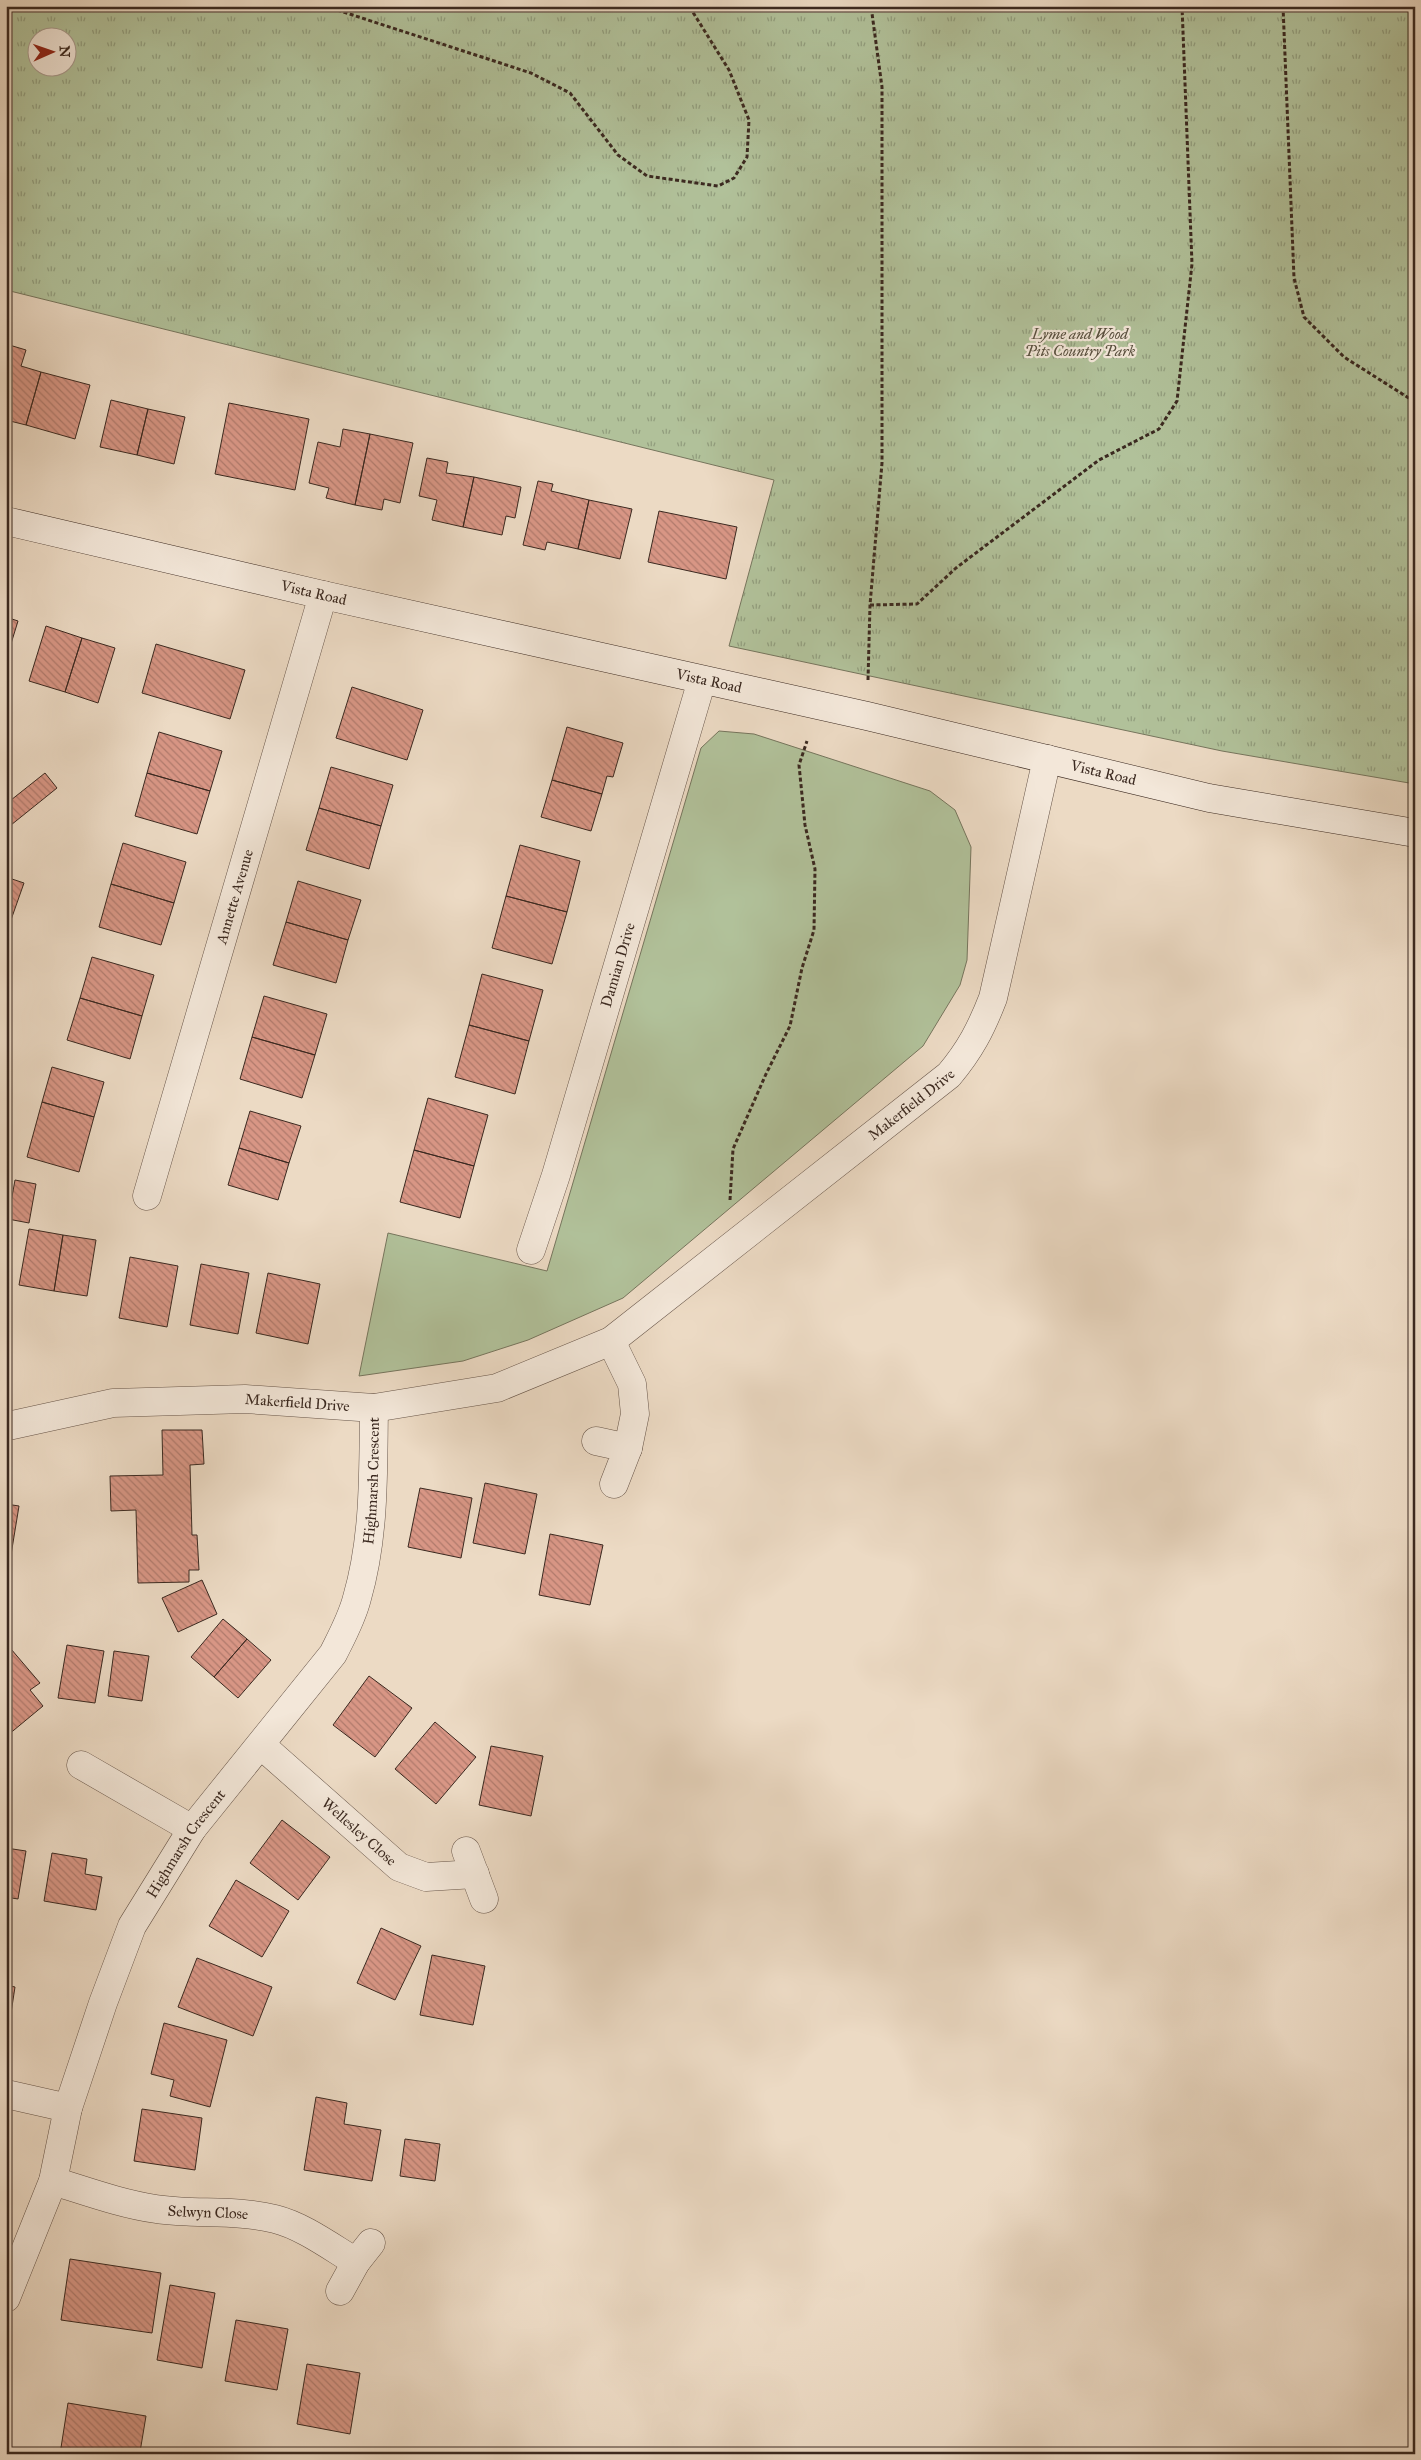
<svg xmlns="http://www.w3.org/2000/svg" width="1421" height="2460" font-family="'IM FELL Great Primer',serif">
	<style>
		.grass { fill: #b1c19a; stroke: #76755d }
		.park { fill: url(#park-tufts); stroke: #76755d; fill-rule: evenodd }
		.building { fill: url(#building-back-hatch); stroke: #3b2920 }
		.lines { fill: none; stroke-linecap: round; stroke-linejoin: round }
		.minor-casing { stroke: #675549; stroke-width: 29 }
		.secondary-casing { stroke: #3b2920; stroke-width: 29 }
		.path { stroke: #3b2920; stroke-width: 3; stroke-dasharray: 4 2.5; stroke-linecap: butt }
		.minor { stroke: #f3e7d9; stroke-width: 28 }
		.secondary { stroke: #f3e7d9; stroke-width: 28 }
		.labels { text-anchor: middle; stroke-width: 4.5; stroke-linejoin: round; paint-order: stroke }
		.park-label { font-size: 15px; font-style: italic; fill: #584f3e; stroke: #f3e7d9 }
		.street-label { font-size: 15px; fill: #3b2920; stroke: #f3e7d9 }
	</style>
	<defs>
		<pattern id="park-tufts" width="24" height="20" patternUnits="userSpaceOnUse" patternTransform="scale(1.25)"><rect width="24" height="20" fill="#b1c19a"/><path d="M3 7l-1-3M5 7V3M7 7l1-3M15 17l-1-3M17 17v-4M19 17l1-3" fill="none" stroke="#919d7d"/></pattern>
		<pattern id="building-back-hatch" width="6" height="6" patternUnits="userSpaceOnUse" patternTransform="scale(1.25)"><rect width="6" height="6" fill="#d89685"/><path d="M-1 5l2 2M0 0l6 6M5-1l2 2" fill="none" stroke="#b07a6c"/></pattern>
	</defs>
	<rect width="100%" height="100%" fill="#ecdac4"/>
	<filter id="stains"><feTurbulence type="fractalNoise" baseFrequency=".004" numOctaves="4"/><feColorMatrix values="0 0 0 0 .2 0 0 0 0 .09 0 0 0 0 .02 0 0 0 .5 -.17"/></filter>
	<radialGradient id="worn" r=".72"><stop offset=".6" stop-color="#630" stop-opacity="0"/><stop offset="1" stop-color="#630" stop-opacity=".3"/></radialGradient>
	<path class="grass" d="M719 731 754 734 930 791 955 810 971 847 967 960 960 985 923 1046 623 1298 528 1340 463 1361 359 1376 388 1233 547 1271 701 748Z"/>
	<path class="park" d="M6 6H1415V784L1222 751 729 646 774 480 6 290ZM38 38H68V68H38Z"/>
	<path class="building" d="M6 344 26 350 21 366 41 372 26 425 6 420Z
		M41 372 90 385 75 439 26 425Z
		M111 400 148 409 137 455 100 447Z
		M229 403 309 419 295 490 215 474Z
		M148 409 185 417 174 464 137 455Z
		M343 429 370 434 355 505 326 498 329 488 309 483 318 442 340 447Z
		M370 434 413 443 400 503 384 499 382 510 355 505Z
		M427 458 448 462 446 473 474 477 463 527 432 520 437 500 419 496Z
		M474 477 521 487 515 518 506 516 502 535 463 527Z
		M538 481 553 484 551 491 589 500 578 549 547 542 545 550 523 545Z
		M589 500 632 509 620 559 578 549Z
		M659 511 737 527 726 579 648 562Z
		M6 617 18 621 6 660Z
		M46 626 82 638 65 692 29 681Z
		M82 638 115 648 98 703 65 692Z
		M156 644 245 670 230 719 142 693Z
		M352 687 423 710 407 760 336 738Z
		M567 727 623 743 613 777 607 776 602 794 552 780Z
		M159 732 222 751 210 791 147 773Z
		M331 767 393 785 381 826 319 808Z
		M45 773 57 788 11 825 6 819V804Z
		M147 773 210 791 197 834 135 816Z
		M552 780 602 794 591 831 541 817Z
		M319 808 381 826 369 869 306 850Z
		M123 843 186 862 174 903 111 884Z
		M520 845 580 861 567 912 506 896Z
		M6 877 24 883 6 934Z
		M298 881 361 900 348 940 286 922Z
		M111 884 174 903 161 945 99 927Z
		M506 896 567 912 552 964 492 948Z
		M286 922 348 940 336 983 273 965Z
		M92 957 154 975 142 1016 80 998Z
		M482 974 543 990 529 1041 469 1025Z
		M264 996 327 1014 315 1055 252 1037Z
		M80 998 142 1016 130 1059 67 1040Z
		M469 1025 529 1041 515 1094 455 1077Z
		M252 1037 315 1055 302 1098 240 1079Z
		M52 1067 104 1082 94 1117 42 1102Z
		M428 1098 488 1115 474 1166 414 1150Z
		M42 1102 94 1117 79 1172 27 1157Z
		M250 1111 301 1126 289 1163 239 1148Z
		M239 1148 289 1163 278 1200 228 1185Z
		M414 1150 474 1166 460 1218 400 1202Z
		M15 1180 36 1184 29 1223 8 1219Z
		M29 1229 63 1235 54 1291 19 1285Z
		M63 1235 96 1240 87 1296 54 1291Z
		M130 1257 178 1266 167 1327 119 1318Z
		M201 1264 249 1273 238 1334 190 1325Z
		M268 1273 320 1284 308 1344 256 1333Z
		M162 1430H202L204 1464 190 1465 192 1535H197L199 1570H189V1582L138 1583 136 1510 111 1511 110 1476 163 1475Z
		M485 1483 537 1494 525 1554 473 1543Z
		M420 1488 472 1498 461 1558 408 1547Z
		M6 1504 19 1506 10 1561H6Z
		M550 1534 603 1545 590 1605 539 1595Z
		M202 1580 217 1614 178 1632 162 1598Z
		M223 1619 247 1639 214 1677 191 1657Z
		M247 1639 271 1660 238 1698 214 1677Z
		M67 1645 104 1651 95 1703 58 1698Z
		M11 1649 40 1683 30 1690 43 1706 8 1735 6 1651Z
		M114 1651 149 1656 142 1701 108 1696Z
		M369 1676 412 1708 375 1757 333 1725Z
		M435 1722 476 1757 436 1804 395 1769Z
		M491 1746 543 1756 531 1816 479 1805Z
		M282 1820 330 1857 298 1900 250 1863Z
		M6 1848 26 1851 18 1899 6 1897Z
		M52 1853 87 1859 85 1874 102 1877 96 1910 44 1901Z
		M236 1880 289 1911 262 1957 209 1926Z
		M381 1928 421 1946 395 2000 357 1983Z
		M432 1955 485 1966 473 2025 420 2015Z
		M197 1958 272 1987 253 2036 178 2007Z
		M6 1985 15 1987 7 2039H6Z
		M164 2023 227 2040 210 2107 170 2096 174 2080 151 2074Z
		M316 2097 347 2103 344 2124 381 2130 372 2181 304 2170Z
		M142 2109 202 2118 195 2170 134 2161Z
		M405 2139 440 2144 435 2181 400 2176Z
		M70 2259 161 2273 152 2333 61 2320Z
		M170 2285 215 2293 202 2368 157 2360Z
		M236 2320 288 2329 277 2390 225 2381Z
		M307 2364 360 2373 350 2434 297 2424Z
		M68 2403 146 2416 140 2452 124 2449 123 2454H60Z"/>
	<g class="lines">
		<g class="minor-casing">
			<g id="minor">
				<path id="s1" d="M147 1196 323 595"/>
				<path id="s2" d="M531 1250 556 1175 702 680"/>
				<path d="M611 1341 632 1384 635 1414 628 1448"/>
				<path id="s3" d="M8 1426 113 1403 245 1399 374 1408 497 1388 611 1341 949 1075C970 1050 981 1029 993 998L1047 759"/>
				<path d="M596 1441 628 1448 614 1484"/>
				<path id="s4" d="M261 1745 399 1867 426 1877 475 1874"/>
				<path d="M81 1765 192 1829"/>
				<path d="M466 1851 484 1899"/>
				<path d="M6 2094 68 2108"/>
				<path id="s5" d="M53 2181C86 2191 121 2204 156 2209 195 2215 236 2209 275 2219 303 2226 331 2247 356 2262"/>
				<path d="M340 2291 356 2262 371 2243"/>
				<path id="s6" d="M6 2298 53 2181 68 2108 103 2003 132 1926 192 1829 333 1654C342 1636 352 1618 357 1598 375 1536 373 1472 374 1408"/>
			</g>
		</g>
		<g class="secondary-casing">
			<g id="secondary">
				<path id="s7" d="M6 521 323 595 867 716 1209 798 1415 833"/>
			</g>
		</g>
		<path class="path" d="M325 6 531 73 570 93 618 155 647 176 718 186 734 178 747 157 749 120 729 70 689 6
			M1283 6 1294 278 1304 317 1344 357 1415 402
			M870 605 917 604 956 568 1099 460 1159 429 1177 401 1192 264 1182 6
			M868 680 870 605 882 463V87L871 6
			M730 1200 733 1149 766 1074 790 1026 802 968 814 930 815 869 805 825 799 765 807 741"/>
		<use href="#minor" class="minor"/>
		<use href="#secondary" class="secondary"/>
	</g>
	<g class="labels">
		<g class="park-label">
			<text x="1080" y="339">Lyme and Wood<tspan x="1080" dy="17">Pits Country Park</tspan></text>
		</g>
		<g class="street-label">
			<text dy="5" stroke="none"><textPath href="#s7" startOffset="316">Vista Road</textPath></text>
			<text dy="5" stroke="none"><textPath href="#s7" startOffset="721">Vista Road</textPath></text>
			<text dy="5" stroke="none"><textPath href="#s7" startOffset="1126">Vista Road</textPath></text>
			<text dy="5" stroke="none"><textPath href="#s1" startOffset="312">Annette Avenue</textPath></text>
			<text dy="5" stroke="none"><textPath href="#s2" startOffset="298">Damian Drive</textPath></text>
			<text dy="5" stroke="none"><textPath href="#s3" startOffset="999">Makerfield Drive</textPath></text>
			<text dy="5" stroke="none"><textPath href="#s3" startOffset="292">Makerfield Drive</textPath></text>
			<text dy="5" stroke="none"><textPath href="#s6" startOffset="912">Highmarsh Crescent</textPath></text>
			<text dy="5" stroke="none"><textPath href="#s4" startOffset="131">Wellesley Close</textPath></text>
			<text dy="5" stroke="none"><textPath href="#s6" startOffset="492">Highmarsh Crescent</textPath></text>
			<text dy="5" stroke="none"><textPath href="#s5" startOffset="159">Selwyn Close</textPath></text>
		</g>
	</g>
	<rect width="1421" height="2460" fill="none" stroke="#ecdac4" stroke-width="25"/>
	<rect x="8" y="8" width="1406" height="2445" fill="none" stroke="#3b2920" stroke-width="2.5"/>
	<rect x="12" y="12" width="1396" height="2435" fill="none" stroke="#3b2920"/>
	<g transform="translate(52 52) rotate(88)"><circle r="24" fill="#f3e7d9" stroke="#a99b8f"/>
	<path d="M0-4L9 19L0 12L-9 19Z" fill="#8f2418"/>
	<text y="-8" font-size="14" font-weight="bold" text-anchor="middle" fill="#3b2920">N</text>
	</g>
	<rect width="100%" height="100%" filter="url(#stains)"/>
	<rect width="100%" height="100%" fill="url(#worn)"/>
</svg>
